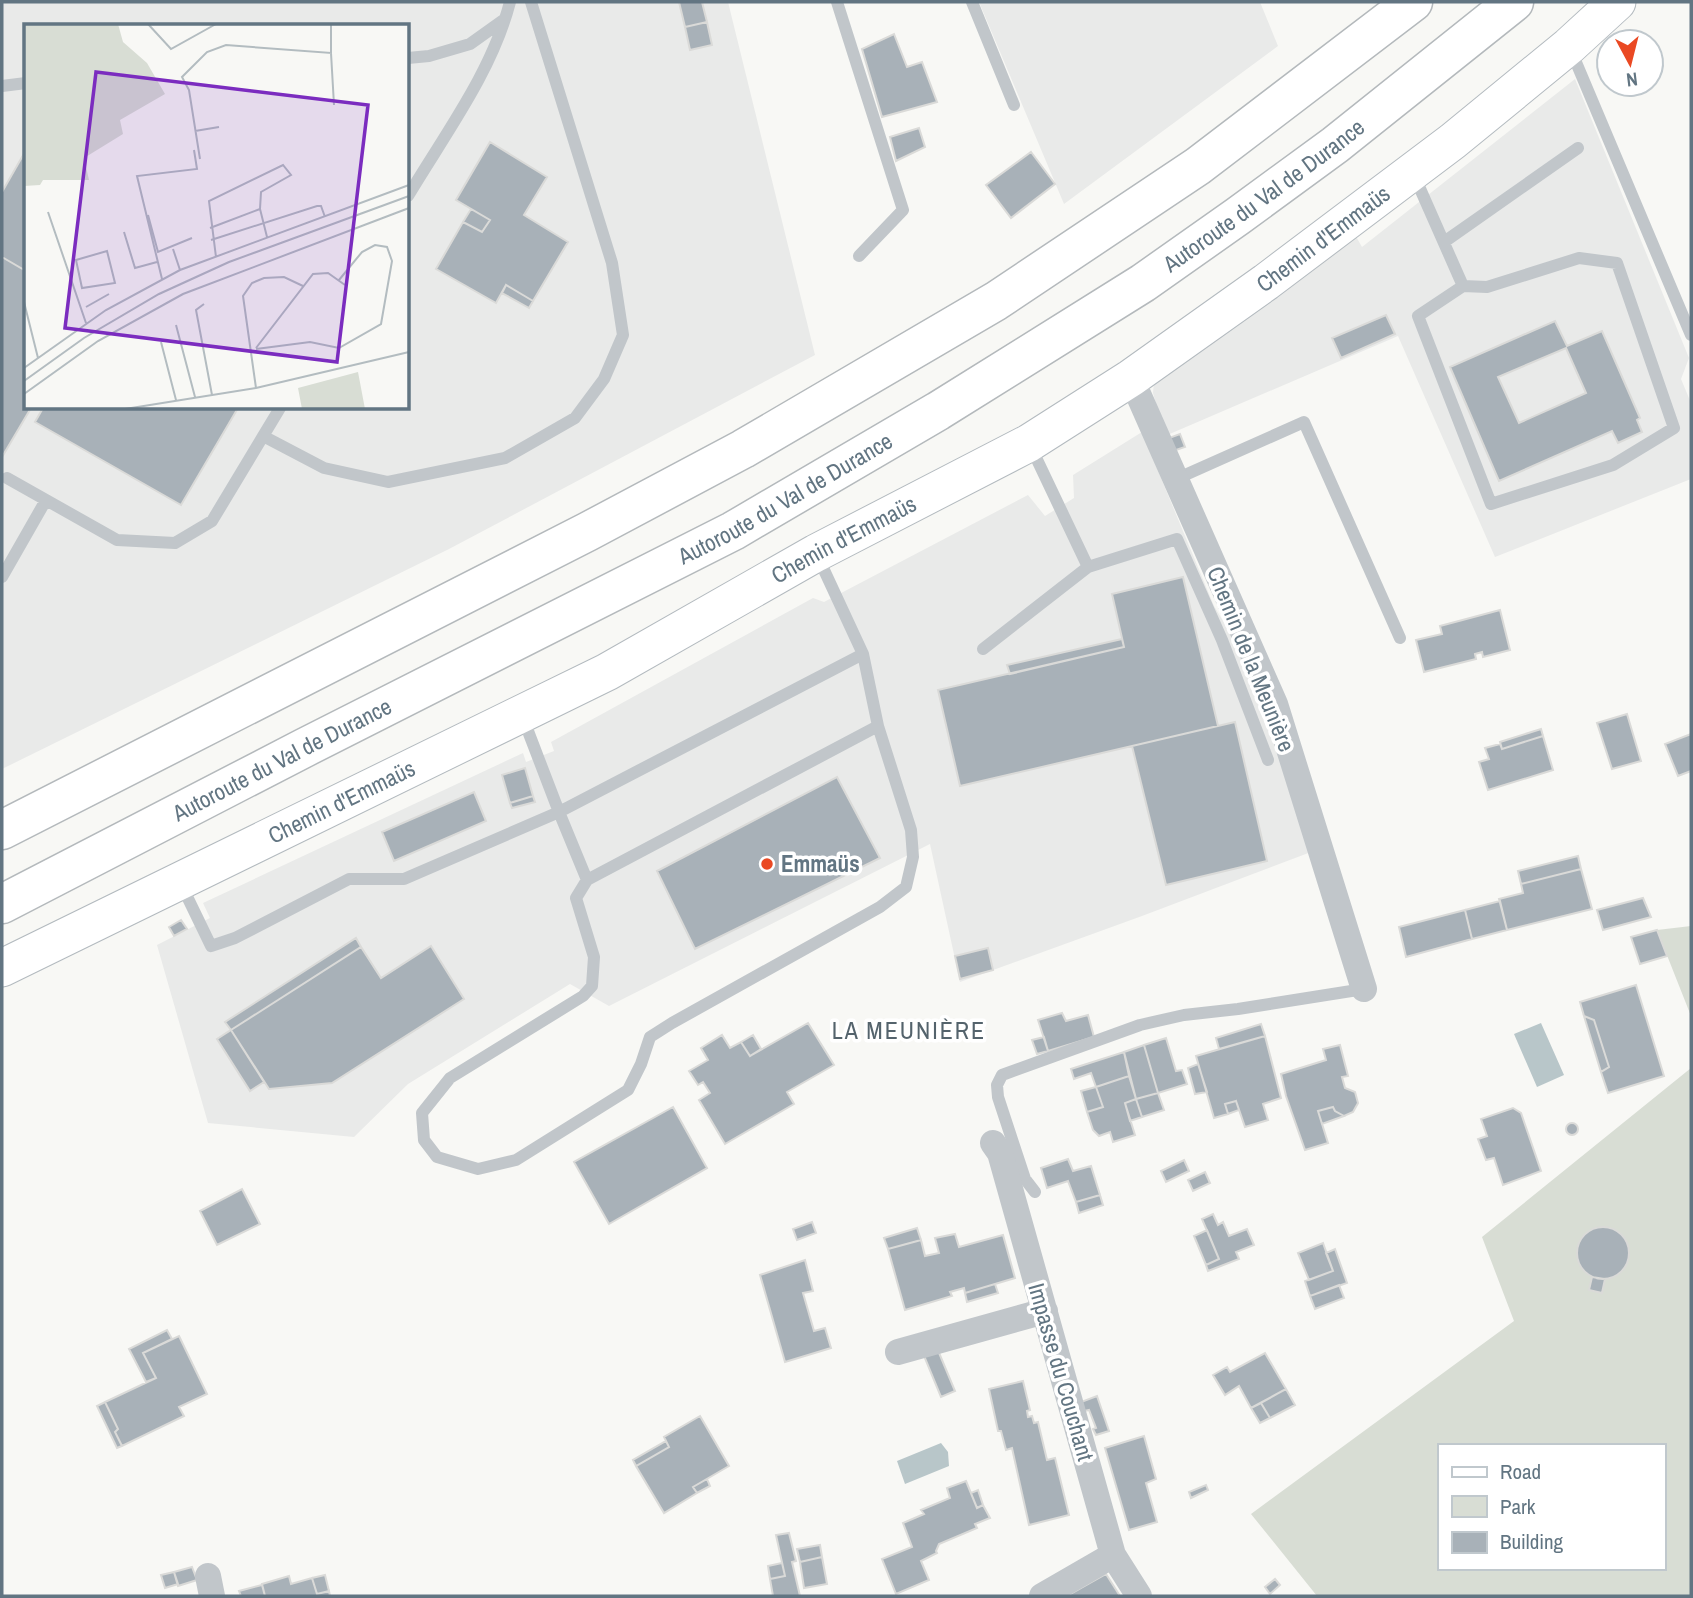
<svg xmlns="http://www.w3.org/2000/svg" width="1693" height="1598" font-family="'Archivo Narrow',sans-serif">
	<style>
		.built { fill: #e9eae9; fill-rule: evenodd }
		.green { fill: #d8ddd4; fill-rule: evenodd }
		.water { fill: #b8c6c9 }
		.building { fill: #a8b1b8; stroke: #dadad8; stroke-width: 2; fill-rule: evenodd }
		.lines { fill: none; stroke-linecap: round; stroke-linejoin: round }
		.secondary-casing { stroke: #b3babf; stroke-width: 39 }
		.highway-casing { stroke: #b4b9bc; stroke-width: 41 }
		.lane { stroke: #c1c6ca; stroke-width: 12 }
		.street { stroke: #c1c6ca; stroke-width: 26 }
		.secondary { stroke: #fff; stroke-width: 37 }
		.highway { stroke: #fff; stroke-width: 38 }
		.poi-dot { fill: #ea4923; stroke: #fff; stroke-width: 2.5 }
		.labels { text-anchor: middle; stroke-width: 7; stroke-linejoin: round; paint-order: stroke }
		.street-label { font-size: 23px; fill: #627582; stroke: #fff }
		.poi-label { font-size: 23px; font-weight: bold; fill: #627582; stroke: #fff; text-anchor: start }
		.neighbourhood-label { font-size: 24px; letter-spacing: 2px; fill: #54636c; stroke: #fff }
		.inset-road { fill: none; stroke: #b3bcc0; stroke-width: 2 }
		.view { fill: #7b2cbf; fill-opacity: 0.15; stroke: #7b2cbf; stroke-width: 3.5 }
		.inset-edge { fill: none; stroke: #627582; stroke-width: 3.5 }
	</style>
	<rect width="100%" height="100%" fill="#f8f8f5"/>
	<path class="built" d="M2 2H728L815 355 449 549 2 769ZM26 26H408V408H26Z
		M979 2H1260L1278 46 1064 204Z
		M1575 79 1689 358 1681 379 1691 403V479L1495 557 1398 336 1165 436 1153 393 1154 382 1354 233 1362 247Z
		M1142 432 1214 606 1247 661 1311 852 1142 916 960 982 930 844 609 1006 570 984 408 1084 354 1137 208 1123 157 945 210 918 203 903 523 753 526 762 554 751 551 742 813 598 824 602 1028 495 1045 516 1074 498 1073 475Z"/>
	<path class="green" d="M1691 926V1016L1657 930Z
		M1691 1068V1596H1317L1251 1514 1514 1321 1482 1237ZM1439 1446H1663V1568H1439Z"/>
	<path class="water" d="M1541 1023 1564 1075 1537 1087 1514 1034Z
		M941 1443 948 1452 949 1466 905 1484 897 1461Z"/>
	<path class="building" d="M679 2H702L707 22 685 27Z
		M707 22 712 45 690 50 685 27Z
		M894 34 907 67 922 62 937 102 882 117 862 49Z
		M919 128 925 147 896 161 890 137Z
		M490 142 547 177 524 215 568 242 533 301 506 285 496 303 436 269 463 222 482 232 490 220 456 200Z
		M26 150V271L2 257V192Z
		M1031 152 1055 184 1011 218 986 185Z
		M471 209 490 220 482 232 463 222Z
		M2 257 26 271V408H31L2 457Z
		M506 285 533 301 529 308 502 293Z
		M1386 315 1395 334 1341 358 1332 338Z
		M1555 321 1567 346 1602 331 1640 418 1637 420 1642 432 1618 443 1612 431 1499 481 1450 367ZM1566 348 1586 393 1519 423 1498 377Z
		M43 408H238L181 505 35 422Z
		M1180 434 1185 447 1173 451 1169 438Z
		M1183 577 1218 726 960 786 938 690 1124 647 1112 594Z
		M1500 610 1510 650 1483 657 1482 652 1475 654 1476 659 1424 672 1416 640 1442 634 1440 626Z
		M1122 639 1124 647 1010 674 1007 665Z
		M1627 714 1641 761 1612 769 1597 723Z
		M1235 722 1267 861 1166 885 1132 746Z
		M1541 729 1543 736 1502 749 1500 742Z
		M1691 734V771L1678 776 1665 744Z
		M1543 736 1553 770 1488 790 1479 762 1489 759 1485 748 1500 744 1502 749Z
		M525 768 533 796 510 803 502 775Z
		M837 777 880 858 695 949 657 871Z
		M474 792 486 821 394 861 382 832Z
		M533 796 535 802 512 808 510 803Z
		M1578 856 1581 869 1521 884 1518 871Z
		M1581 869 1592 909 1507 930 1499 899 1523 893 1521 884Z
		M1643 898 1651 917 1603 930 1597 910Z
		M1500 901 1507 930 1472 939 1465 910Z
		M1465 910 1472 939 1406 957 1399 927Z
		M181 920 187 929 174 936 169 927Z
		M1657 930 1667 956 1640 964 1631 937Z
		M356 938 361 947 231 1030 225 1022Z
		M431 946 464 999 332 1083 269 1089 231 1030 361 947 381 978Z
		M988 948 993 970 960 979 955 956Z
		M1636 985 1664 1076 1608 1093 1601 1072 1609 1067 1594 1020 1584 1016 1580 1002Z
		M1062 1013 1066 1021 1088 1015 1094 1037 1048 1051 1038 1020Z
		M1584 1016 1594 1020 1609 1067 1601 1072Z
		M808 1023 834 1065 787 1092 794 1104 725 1144 699 1100 710 1093 703 1082 698 1085 689 1071 708 1060 701 1048 722 1035 730 1048 741 1042 750 1056Z
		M1261 1024 1265 1036 1219 1049 1216 1038Z
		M231 1030 264 1082 250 1091 217 1039Z
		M753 1035 761 1049 750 1056 741 1042Z
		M1265 1036 1281 1098 1263 1104 1268 1120 1245 1127 1236 1101 1225 1104 1228 1114 1214 1118 1196 1056Z
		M1044 1037 1048 1051 1037 1054 1032 1040Z
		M1166 1038 1176 1071 1182 1070 1187 1084 1158 1093 1144 1045Z
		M1144 1045 1158 1093 1136 1099 1124 1052Z
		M1340 1045 1348 1076 1342 1077 1345 1088 1355 1092 1358 1103 1353 1112 1344 1116 1335 1111 1333 1107 1318 1111 1328 1143 1305 1150 1286 1096 1281 1074 1326 1060 1323 1049Z
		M1124 1052 1129 1076 1096 1087 1091 1073 1074 1079 1071 1069Z
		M1198 1064 1207 1092 1195 1094 1188 1068Z
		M1129 1076 1136 1099 1125 1103 1135 1135 1113 1142 1110 1132 1099 1136 1093 1130 1087 1112 1103 1107 1096 1087Z
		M1096 1087 1103 1107 1087 1112 1081 1091Z
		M1158 1093 1164 1110 1142 1117 1136 1099Z
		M1136 1099 1142 1117 1130 1121 1125 1103Z
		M1236 1101 1239 1110 1228 1114 1225 1104Z
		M673 1107 707 1168 609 1224 574 1162Z
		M1333 1107 1335 1111 1344 1116 1322 1124 1318 1111Z
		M1513 1108 1521 1113 1541 1171 1503 1185 1494 1158 1486 1160 1478 1139 1487 1136 1481 1119Z
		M1566 1129a6 6 0 1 1 12 0a6 6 0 1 1-12 0Z
		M1068 1159 1073 1171 1091 1166 1100 1195 1076 1202 1068 1181 1047 1188 1041 1168Z
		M1184 1160 1189 1171 1166 1182 1161 1171Z
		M1205 1172 1210 1183 1193 1191 1188 1180Z
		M242 1189 260 1224 217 1245 200 1211Z
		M1100 1195 1103 1205 1079 1213 1076 1202Z
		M1213 1214 1218 1225 1223 1222 1229 1236 1247 1229 1254 1245 1236 1252 1239 1259 1208 1271 1206 1265 1219 1259 1202 1219Z
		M812 1222 816 1233 797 1240 793 1229Z
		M1577 1253a26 26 0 1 1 52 0a26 26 0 1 1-52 0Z
		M917 1228 921 1240 888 1249 884 1238Z
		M1207 1230 1219 1259 1206 1265 1194 1236Z
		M955 1234 959 1247 1003 1235 1015 1278 965 1293 964 1288 950 1292 952 1296 905 1310 888 1249 921 1240 925 1256 939 1253 935 1238Z
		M1323 1243 1333 1271 1309 1280 1298 1253Z
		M1335 1249 1347 1283 1310 1296 1305 1281 1333 1271 1326 1253Z
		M805 1260 813 1291 803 1293 814 1331 825 1328 831 1348 785 1362 760 1275Z
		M1592 1277 1605 1279 1602 1293 1589 1290Z
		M995 1284 998 1293 967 1302 965 1293Z
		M1339 1285 1344 1298 1315 1309 1310 1296Z
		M167 1330 172 1339 143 1353 156 1378 146 1382 129 1349Z
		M179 1336 207 1394 179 1407 184 1416 122 1446 115 1432 118 1429 105 1402 156 1378 143 1353Z
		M937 1348 955 1391 941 1397 922 1351Z
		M1265 1353 1286 1389 1251 1408 1239 1386 1225 1395 1213 1375 1227 1367 1230 1372Z
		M1023 1381 1030 1410 1027 1411 1028 1417 1032 1416 1034 1423 1038 1422 1047 1460 1055 1458 1069 1515 1029 1525 1012 1448 1006 1450 1001 1431H998L989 1389Z
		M1286 1389 1295 1405 1270 1418 1261 1403Z
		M1097 1396 1109 1431 1096 1435 1093 1429 1096 1428 1089 1410 1084 1411 1081 1402Z
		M105 1402 118 1429 115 1432 122 1446 117 1448 97 1406Z
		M1261 1403 1270 1418 1260 1423 1251 1408Z
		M700 1416 729 1466 693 1487 697 1493 664 1513 636 1466 669 1447 664 1437Z
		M1144 1436 1156 1479 1146 1483 1157 1522 1129 1530 1105 1448Z
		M666 1441 669 1447 636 1466 633 1460Z
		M707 1479 710 1486 697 1493 693 1487Z
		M966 1481 977 1508 983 1505 990 1518 975 1524 977 1528 939 1544 936 1551 937 1553 921 1561 929 1580 896 1594 882 1559 912 1547 903 1523 924 1514 921 1510 950 1498 947 1488Z
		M1206 1485 1208 1490 1191 1498 1189 1492Z
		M978 1490 983 1505 977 1508 971 1493Z
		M789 1533 796 1561 792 1562 800 1596H773L770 1579 785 1576 776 1535Z
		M820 1545 822 1557 800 1562 797 1549Z
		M822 1557 827 1584 804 1588 800 1562Z
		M782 1563 785 1576 770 1579 768 1566Z
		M192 1567 197 1580 178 1586 174 1572Z
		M174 1572 178 1584 165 1588 161 1575Z
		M1106 1574 1120 1596H1067Z
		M325 1575 329 1591 317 1594 312 1578Z
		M289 1576 291 1584 312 1578 317 1594 329 1591 330 1596H265L262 1584Z
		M1275 1579 1280 1585 1270 1594 1265 1587Z
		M262 1585 265 1596H241L239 1591Z"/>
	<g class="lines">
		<g class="secondary-casing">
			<g id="secondary">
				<path id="s1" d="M2 968 607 672 816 553 1029 443 1131 378 1266 282 1453 141 1569 46 1617 2"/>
			</g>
		</g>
		<g class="highway-casing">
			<g id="highway">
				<path d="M2 830 587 532 743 449 996 301 1198 166 1413 2"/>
				<path id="s2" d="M2 904 304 748 733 531 938 411 1143 283 1238 216 1335 145 1514 2"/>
			</g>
		</g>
		<path class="lane" d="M837 2 903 210 859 256
			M972 2 1014 105
			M1570 48 1691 335
			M408 58 429 56 470 44 505 19
			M2 86 26 83
			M1414 175 1463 286
			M408 196C445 134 492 72 510 2
			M1444 242 1578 148
			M1579 258 1617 263 1674 428 1613 465 1491 504 1418 316 1463 286 1487 287Z
			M263 436 324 468 388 482 505 458 575 418 604 379 623 335 612 263 531 2
			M1031 447 1088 567
			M7 478 117 540 175 543 212 521 280 408
			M1176 479 1304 422 1400 638
			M818 557 863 654 878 726 911 830 913 857 906 887 880 907 672 1023 650 1037 641 1064 628 1090 516 1160 478 1169 437 1157 424 1140 422 1113 450 1078 583 996 592 986 594 957 576 898 587 880 878 726
			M2 577 46 500
			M983 649 1088 567 1177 539 1222 640 1268 760
			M523 718 559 812 587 880
			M181 884 211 946 235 938 349 879H404L559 812 863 654
			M1035 1192 1025 1179 998 1097 997 1085 1002 1075 1140 1025 1184 1015 1238 1009 1364 989"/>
		<path class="street" d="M1131 378 1275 704 1364 989
			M993 1143 1000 1153 1113 1555 1139 1596
			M898 1352 1045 1311
			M208 1576 212 1596
			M1042 1596 1113 1555"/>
		<use href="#secondary" class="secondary"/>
		<use href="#highway" class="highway"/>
	</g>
	<circle class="poi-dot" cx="767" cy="864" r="7"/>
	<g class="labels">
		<g class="street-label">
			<text dy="8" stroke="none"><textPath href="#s2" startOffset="1449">Autoroute du Val de Durance</textPath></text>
			<text dy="8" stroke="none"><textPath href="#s1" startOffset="1512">Chemin d'Emmaüs</textPath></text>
			<text dy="8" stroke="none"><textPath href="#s2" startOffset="882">Autoroute du Val de Durance</textPath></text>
			<text dy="8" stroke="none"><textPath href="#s1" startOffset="945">Chemin d'Emmaüs</textPath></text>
			<text transform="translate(1251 659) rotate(68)" y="8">Chemin de la Meunière</text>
			<text dy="8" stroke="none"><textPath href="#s2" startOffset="315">Autoroute du Val de Durance</textPath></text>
			<text dy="8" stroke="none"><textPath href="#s1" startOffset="378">Chemin d'Emmaüs</textPath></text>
			<text transform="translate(1061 1372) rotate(74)" y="8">Impasse du Couchant</text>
		</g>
		<g class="poi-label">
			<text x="781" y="872">Emmaüs</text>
		</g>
		<g class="neighbourhood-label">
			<text x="909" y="1039">LA MEUNIÈRE</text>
		</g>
	</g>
	<g transform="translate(24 24)">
		<rect width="385" height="385" fill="#f8f8f5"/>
		<path d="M0 0H94L99 18 123 39 141 70 96 96 99 110 60 134 65 156H19L16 161 0 162ZM334 348 341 385H278L274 364Z" fill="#d8ddd4"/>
		<path class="inset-road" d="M124 0 147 25 192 0M307 29 310 81M171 107 195 103M176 135 165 66 158 53 183 28 202 21 307 29V0M24 188 62 299M124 191 134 228 168 214M186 204 236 185M100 208 111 244 133 238M187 216 293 182H297L301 193M149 225 156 246M83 227 91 259 58 264 52 236ZM192 233 185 177 259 141 267 151 237 168 236 185 243 213M138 255 113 152 173 145 170 126M0 278 14 334M180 280 172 286 188 371M62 283 85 270M152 301 171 373M137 318 152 376M232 324 289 250 304 249 321 261M232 325 286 318 315 324 357 300 368 237 363 223 351 221 338 228 315 256M0 344 82 286 156 246 385 161M0 357 60 314 135 270 205 238 385 172M232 364 219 272 228 259 240 254 260 253 279 262M0 370 74 317 159 270 385 184M101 385 232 364 385 328"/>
		<path class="view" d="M72 48 344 81 313 338 41 304Z"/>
		<rect width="385" height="385" class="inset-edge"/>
	</g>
	<rect width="1693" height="1598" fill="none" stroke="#627582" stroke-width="7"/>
	<rect x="1438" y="1444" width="228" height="126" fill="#ffffff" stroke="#c0c8cd" stroke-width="2"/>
	<rect x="1452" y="1467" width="35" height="10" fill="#ffffff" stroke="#c0c8cd" stroke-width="2"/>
	<text x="1500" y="1479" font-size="21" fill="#627582">Road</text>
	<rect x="1452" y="1496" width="35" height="21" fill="#d8ddd4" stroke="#c0c8cd" stroke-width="2"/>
	<text x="1500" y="1514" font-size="21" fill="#627582">Park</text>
	<rect x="1452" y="1532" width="35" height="21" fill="#a8b1b8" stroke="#c0c8cd" stroke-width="2"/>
	<text x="1500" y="1549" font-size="21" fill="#627582">Building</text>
	<g transform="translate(1630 63) rotate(173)"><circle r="33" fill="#ffffff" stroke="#c0c8cd" stroke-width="2"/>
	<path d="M0-5L12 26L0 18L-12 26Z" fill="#ea4923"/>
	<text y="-10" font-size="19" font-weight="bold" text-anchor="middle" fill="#627582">N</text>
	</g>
</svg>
